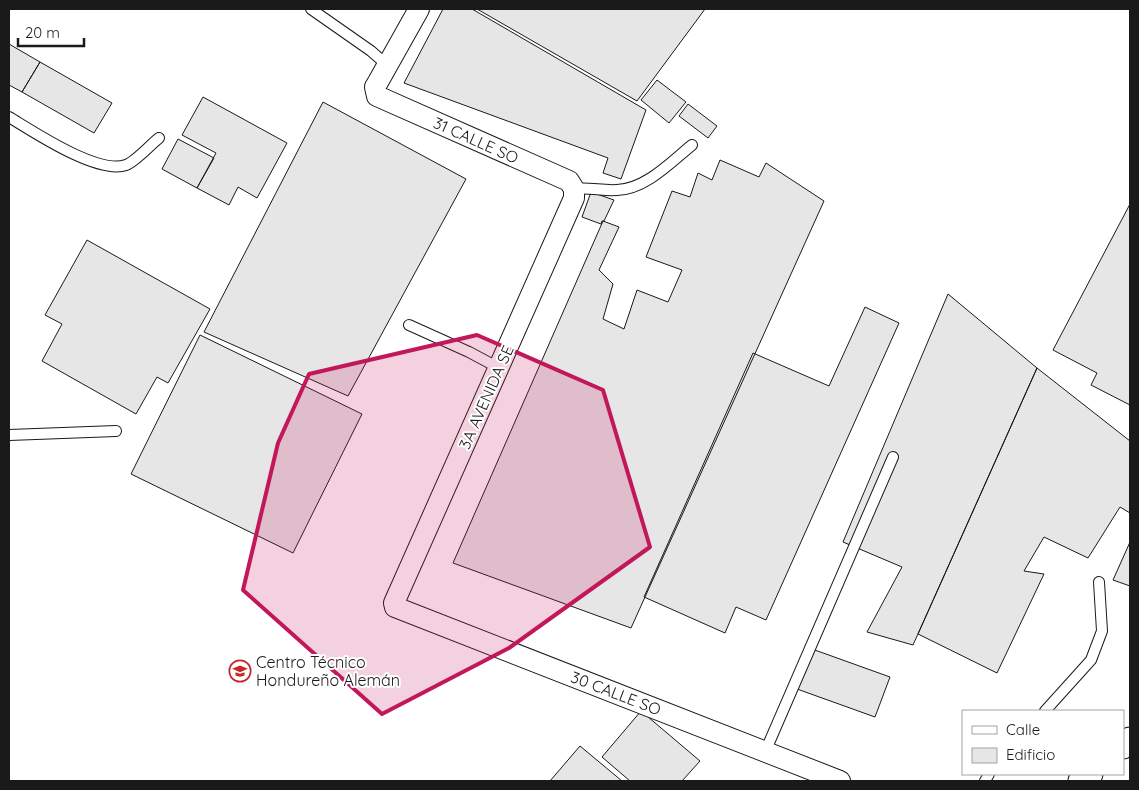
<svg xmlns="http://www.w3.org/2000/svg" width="1139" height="790" font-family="Quicksand,sans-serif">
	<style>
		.building { fill: #e6e6e6; stroke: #1a1a1a }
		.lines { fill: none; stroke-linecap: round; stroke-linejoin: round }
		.service-casing { stroke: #1a1a1a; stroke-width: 12 }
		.minor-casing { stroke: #1a1a1a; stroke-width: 22 }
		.tertiary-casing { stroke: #1a1a1a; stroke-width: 27 }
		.service { stroke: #fff; stroke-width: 10 }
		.minor { stroke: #fff; stroke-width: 20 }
		.tertiary { stroke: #fff; stroke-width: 25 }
		.marked { fill: #c2185b; fill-opacity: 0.2; stroke: #c2185b; stroke-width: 4; stroke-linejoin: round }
		.labels { text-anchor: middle; stroke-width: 4; stroke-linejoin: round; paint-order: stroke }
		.street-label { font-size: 16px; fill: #1a1a1a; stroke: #fff }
		.poi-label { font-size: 16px; fill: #1a1a1a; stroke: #fff; text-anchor: start }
	</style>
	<rect width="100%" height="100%" fill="#fff"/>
	<path class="building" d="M443 9H472L646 110 621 179 603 173 608 158 404 83Z
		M477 9H705L637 101Z
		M9 44 40 62 22 92 9 85Z
		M40 62 112 103 94 133 22 92Z
		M657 80 686 102 669 123 641 100Z
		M203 97 287 143 257 198 238 187 229 205 197 188 216 153 182 135Z
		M323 102 466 179 348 396 204 332Z
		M688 104 717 126 708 138 679 116Z
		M178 139 214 158 197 188 162 169Z
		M720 160 759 177 766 163 824 201 631 628 453 563 603 221 619 227 599 270 613 284 603 319 624 329 637 290 668 302 682 270 646 257 672 191 690 197 698 173 712 180Z
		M591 192 614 200 604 221H602L601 224 582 217Z
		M1130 204V405L1091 385 1097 373 1053 350Z
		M87 240 210 309 168 383 157 377 136 414 42 361 62 324 45 315Z
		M948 294 1037 368 913 645 867 632 902 567 843 542Z
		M865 307 899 323 766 620 736 607 725 633 644 597 753 353 829 386Z
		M200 335 362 414 293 553 131 474Z
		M1037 368 1130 441V513L1120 507 1088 558 1044 537 1024 571 1044 574 997 673 918 634Z
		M1130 542V586L1113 580Z
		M812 649 890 677 875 717 797 689Z
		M641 711 700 761 682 781H630L602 757Z
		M580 746 622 781H550Z"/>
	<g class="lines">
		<g class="service-casing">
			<path id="service" d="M311 9 371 51 387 65
				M9 117C34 132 98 175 126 165 136 161 150 145 159 138
				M574 189C589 187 602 191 617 190 646 189 671 162 692 145
				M409 325 469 352 499 368
				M9 435 116 431
				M1045 711 1091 660 1102 631 1099 582
				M765 752 893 457
				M985 781 989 774"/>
		</g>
		<g class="minor-casing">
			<path id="minor" d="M419 9 378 82 375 87 377 96 569 181 574 189V198L394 603 395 607 840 781"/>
		</g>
		<g class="tertiary-casing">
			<path id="tertiary" d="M1123 746 1130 740
				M1081 781 1090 774"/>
		</g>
		<use href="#service" class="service"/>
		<use href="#minor" class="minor"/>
		<use href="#tertiary" class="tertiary"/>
	</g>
	<path class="marked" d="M477 335 603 390 650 547 509 648 382 714 243 590 278 443 309 374Z"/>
	<defs>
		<g id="school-ring" transform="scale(1.125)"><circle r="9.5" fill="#fff" stroke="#c62828" stroke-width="1.5"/><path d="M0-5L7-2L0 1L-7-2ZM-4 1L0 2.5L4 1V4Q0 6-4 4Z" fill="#c62828"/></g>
	</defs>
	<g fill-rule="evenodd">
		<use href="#school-ring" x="240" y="671"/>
	</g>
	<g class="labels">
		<g class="street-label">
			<text transform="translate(476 140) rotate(24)" y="6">31 CALLE SO</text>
			<text transform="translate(486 397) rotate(-66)" y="6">3A AVENIDA SE</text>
			<text transform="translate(616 693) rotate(21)" y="6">30 CALLE SO</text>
		</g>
		<g class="poi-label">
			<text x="256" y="668">Centro Técnico<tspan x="256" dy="18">Hondureño Alemán</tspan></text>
		</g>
	</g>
	<rect width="1139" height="790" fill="none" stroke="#1a1a1a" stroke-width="20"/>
	<rect x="962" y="710" width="162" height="65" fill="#ffffff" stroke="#a3a3a3"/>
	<rect x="972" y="726" width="25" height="8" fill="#ffffff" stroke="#a3a3a3"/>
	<text x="1006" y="735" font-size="15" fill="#1a1a1a">Calle</text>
	<rect x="972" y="748" width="25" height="15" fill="#e6e6e6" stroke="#a3a3a3"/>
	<text x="1006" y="760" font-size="15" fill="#1a1a1a">Edificio</text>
	<path d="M18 38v8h66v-8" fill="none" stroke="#1a1a1a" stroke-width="2.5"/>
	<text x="25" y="38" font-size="15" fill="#1a1a1a" stroke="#ffffff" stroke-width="4" paint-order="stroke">20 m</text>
</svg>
